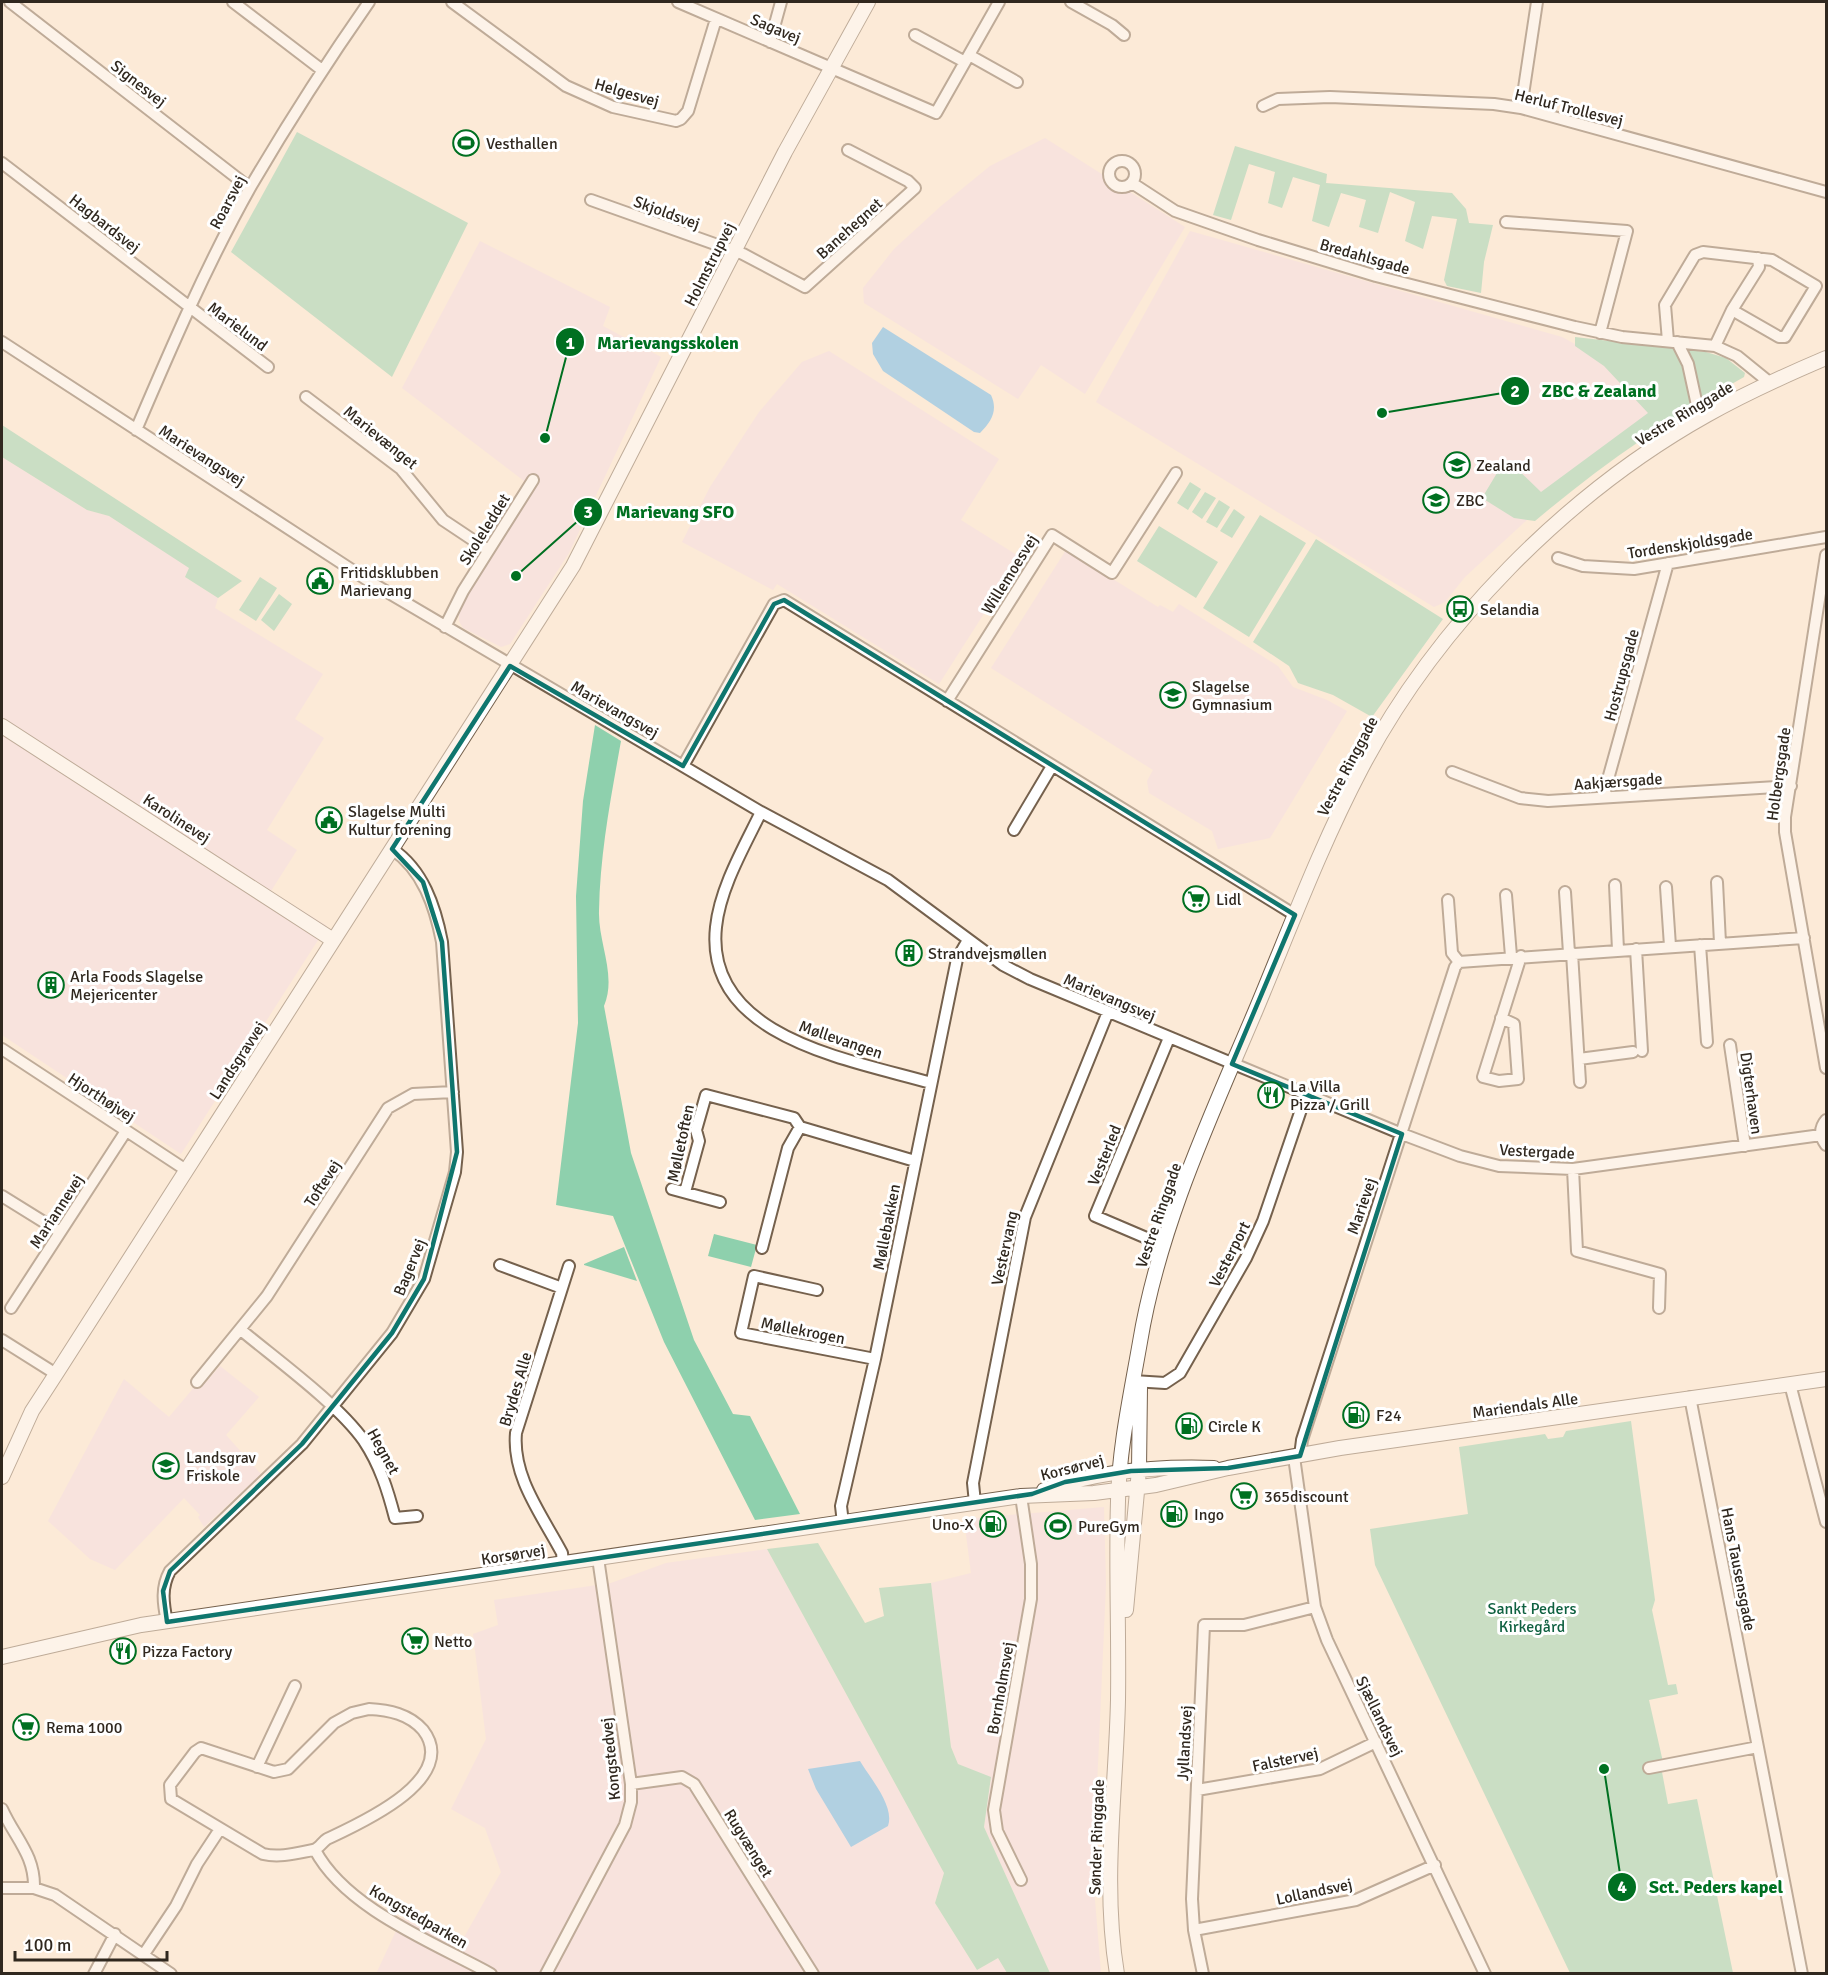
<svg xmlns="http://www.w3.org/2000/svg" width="1828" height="1975" font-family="Signika,sans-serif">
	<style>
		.industrial { fill: #f4dbe5 }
		.green { fill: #8ed0ad }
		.water { fill: #57b2ee }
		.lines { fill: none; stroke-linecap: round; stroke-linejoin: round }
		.minor-casing { stroke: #75614d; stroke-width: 14 }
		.tertiary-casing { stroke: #75614d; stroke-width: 16 }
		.minor { stroke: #fff; stroke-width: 10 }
		.tertiary { stroke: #fff; stroke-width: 14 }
		.marked { fill: none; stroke: #0f766e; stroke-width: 4.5; stroke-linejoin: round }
		.labels { text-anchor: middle; stroke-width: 6; stroke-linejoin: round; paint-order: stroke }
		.street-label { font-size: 16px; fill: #30281f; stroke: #fff }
		.poi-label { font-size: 16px; fill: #30281f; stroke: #fff; text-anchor: start }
		.park-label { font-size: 16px; fill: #0f6141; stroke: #fff }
		.leader { fill: none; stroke: #007021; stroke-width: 2 }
		.callout-dot { fill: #007021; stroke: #fff; stroke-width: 2 }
		.mark-label { font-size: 18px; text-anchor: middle; font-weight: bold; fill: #fff }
		.callout-label { font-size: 18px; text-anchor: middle; font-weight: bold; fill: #007021; stroke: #fff; stroke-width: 6; stroke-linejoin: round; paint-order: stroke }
	</style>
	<rect width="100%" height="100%" fill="#fcead7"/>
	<path class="industrial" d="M1045 138 1185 227 1085 394 1041 365 1018 399 864 303 863 288 894 249 941 206 990 166Z
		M1190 231 1562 337 1601 358 1643 401 1657 424 1541 507 1465 577 1445 602 1434 607 1096 402Z
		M480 241 610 307 603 326 661 357 569 553 510 644 501 647 463 628 459 621V614L467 595 532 487 402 388Z
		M829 351 999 459 961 520 1020 557 939 684 777 584 773 590 682 542 710 487 759 412 802 362Z
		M2 457 87 510 109 516 190 568 185 577 218 598 215 608 323 674 295 719 324 738 267 830 297 850 271 891 327 926 181 1154 2 1035Z
		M1066 550 1158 607 1160 605 1173 612 1179 604 1278 666 1293 687 1327 700 1347 711 1270 838 1218 849 1212 831 1149 793 1147 781 1153 770 991 668Z
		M220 1366 259 1397 226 1435 261 1474 204 1527 198 1517 200 1515 184 1498 115 1570 90 1559 48 1521 124 1379 169 1417 196 1385 200 1389Z
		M1104 1507 1106 1584 1093 1876 1101 1973H1050L984 1827 991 1778 958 1764 951 1747 931 1583 971 1573 964 1519Z
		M767 1549 944 1873 935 1903 977 1970 998 1958 1007 1973 376 1974 402 1918 459 1946 501 1872 485 1828 451 1809 486 1739 473 1634 498 1625 494 1600 611 1583 666 1563Z"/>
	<path class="green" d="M297 132 468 223 392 377 231 252Z
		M1235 146 1327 174 1326 183 1452 193 1466 209 1469 223 1493 225 1484 262 1481 293 1447 286 1444 280 1457 219 1432 216 1423 249 1405 241 1415 202 1390 192 1378 233 1359 227 1366 200 1341 193 1329 227 1312 221 1320 185 1293 177 1282 208 1268 203 1275 172 1249 164 1231 220 1213 215Z
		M1575 337 1706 352 1726 358 1745 373 1744 377C1669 418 1600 466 1535 521L1514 518 1482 498 1497 473 1512 464 1541 492 1648 413 1604 366 1575 346Z
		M2 425 242 581 218 598 185 577 189 568 109 516 87 510 2 457Z
		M1190 482 1201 489 1188 510 1177 503Z
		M1205 492 1216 498 1202 519 1192 512Z
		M1219 500 1230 507 1217 528 1206 522Z
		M1234 509 1245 517 1232 538 1220 531Z
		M1260 515 1306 543 1249 637 1203 608Z
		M1159 526 1218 562 1196 598 1137 561Z
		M1316 539 1443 619 1372 717 1333 695 1298 683 1289 666 1253 642Z
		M260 577 277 588 256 621 239 610Z
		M279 594 292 604 274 631 261 620Z
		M595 725 621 741C611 797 600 853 599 911 598 943 617 975 604 1006L631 1153 694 1340 733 1414 750 1416 800 1514 755 1520 664 1342 613 1216 556 1205 578 1023 576 896 583 801Z
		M714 1234 757 1245 751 1267 708 1256Z
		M624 1247 637 1281 584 1265V1264Z
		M1631 1421 1655 1600 1652 1610 1668 1685 1676 1684 1678 1694 1649 1700 1665 1771 1662 1772 1668 1804 1697 1799 1733 1973H1570L1375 1565 1370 1529 1468 1514 1459 1447 1545 1434 1548 1439 1563 1437 1566 1431Z
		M818 1543 865 1623 884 1616 879 1588 931 1583 951 1747 958 1764 991 1777 984 1827 1050 1973H1007L998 1958 977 1970 935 1903 944 1873 767 1549Z"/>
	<path class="water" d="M883 327 991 395C998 410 992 421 980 433L974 432 883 371 873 354 872 343Z
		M860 1761C870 1778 895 1806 888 1826L851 1847 816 1789 808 1769Z"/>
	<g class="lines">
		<g class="minor-casing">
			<path id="minor" d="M10 2 250 188
				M233 2 322 70
				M452 2 566 86 613 107 676 121 681 119 688 111 716 19
				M678 2 936 113 999 2
				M1071 2 1112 25 1124 35
				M915 35 965 62
				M770 42 781 2
				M969 55 1017 82
				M1263 106 1278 99 1330 97 1494 104 1521 108 1826 192
				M1521 108 1537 2
				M1109 174a13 13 0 1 1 26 0a13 13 0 1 1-26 0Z
				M2 163 268 367
				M1132 183 1175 211 1258 240 1376 276 1575 327 1622 337 1715 346 1737 356 1769 382
				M591 200 743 254 805 287 915 188 908 181 848 150
				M1506 222 1627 231 1600 333
				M1668 341 1665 305 1695 255 1703 252 1772 260 1816 286 1785 337H1779L1732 310
				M2 342 372 583 761 812 888 880 1003 965 1030 979 1402 1134 1460 1156 1499 1166 1573 1169 1821 1135
				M1677 342 1688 364 1700 419
				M1715 346 1732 310 1759 267 1758 258
				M306 397 401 469 443 520 488 550
				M136 430C171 348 207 264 251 186 288 123 327 62 369 2
				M1826 555 1785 817V832L1826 1068
				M1558 558 1583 566 1634 569 1826 537
				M445 627 463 591 533 480
				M947 701 1052 535 1112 573 1176 473
				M683 766 774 604 784 600 1295 915
				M1452 772 1520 798 1548 801 1791 786
				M1606 796 1605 790 1668 563
				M761 812C744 847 720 888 716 927 704 1038 852 1060 931 1083
				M1014 830 1052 766
				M1717 882 1720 943
				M1615 885 1618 950
				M1666 887 1670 946
				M1565 892 1569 953
				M1506 895 1511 956
				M1448 900 1452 953 1459 962
				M1700 945 1707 1042
				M1636 949 1642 1051
				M1572 953 1580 1082
				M1501 1018 1514 1024 1518 1079 1499 1081 1483 1077 1521 956
				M1730 1045 1745 1146
				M2 1049 186 1170
				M1579 1059 1633 1052
				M1826 1120C1819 1128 1820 1137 1826 1145
				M800 1127 915 1161
				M1573 1169 1577 1251 1660 1274 1659 1308
				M672 1189 720 1202
				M685 1192 699 1141 696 1130 706 1095 794 1118 800 1127 788 1148 762 1248
				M2 1196 60 1232
				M1163 1245 1095 1216 1169 1038
				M500 1265 562 1288
				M817 1290 754 1276 741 1333 875 1359
				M11 1308 126 1131
				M241 1330C277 1360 338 1404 364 1441 380 1465 388 1491 395 1518L417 1516
				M2 1340 56 1374
				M1133 1381 1165 1383 1180 1373 1246 1258 1263 1221 1306 1095
				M197 1382 267 1296 388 1108 413 1094 453 1092
				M1790 1384 1826 1522
				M1690 1397 1802 1974
				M1300 1456 1302 1440 1455 967 1459 962 1804 938
				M1294 1457 1315 1607 1327 1640 1485 1974
				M1021 1496 1031 1564V1599L994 1810 997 1831 1021 1880
				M975 1503 973 1483 1025 1217 1108 1012
				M843 1523 841 1506 875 1359 957 959 968 940
				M563 1563 562 1553C542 1515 512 1477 516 1433L569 1266
				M167 1622C163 1603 161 1587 170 1571L302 1444 392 1333 424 1279 455 1172 457 1152 442 942C435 906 423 870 392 849
				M369 1709C389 1710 409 1714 423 1730 461 1779 359 1824 327 1839 322 1842 319 1849 313 1850 297 1853 280 1858 263 1854L171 1799 170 1785 195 1752 201 1748 274 1772 288 1769 334 1723 352 1713Z
				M257 1767 295 1686
				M1649 1768 1758 1747
				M631 1784 682 1777 694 1784 813 1974
				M1197 1790 1320 1769 1376 1742
				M2 1809C15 1838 35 1855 34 1888
				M315 1850C346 1909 435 1943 491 1974
				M2 1888H34L55 1895 171 1974
				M1194 1930 1356 1900 1435 1865
				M144 1954 176 1906 197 1864 220 1829
				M94 1974 115 1934
				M546 1974 625 1825 631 1802V1784L598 1558
				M1203 1974 1194 1930 1192 1899 1204 1625H1244L1315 1607"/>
		</g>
		<g class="tertiary-casing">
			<path id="tertiary" d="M2 726 333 940
				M2 1477 32 1411 56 1374 573 566 785 152 868 2
				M1044 1490C1099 1471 1157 1466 1214 1468
				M1126 1610 1139 1470 1140 1387
				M2 1657 141 1625 1021 1496 1094 1493 1156 1485 1228 1468 1340 1448 1826 1379
				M1117 1974C1102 1883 1116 1791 1118 1700 1119 1633 1116 1567 1118 1501 1119 1448 1131 1394 1140 1342 1159 1227 1210 1118 1255 1012 1289 931 1320 847 1361 769 1436 626 1566 494 1707 415 1746 393 1786 375 1826 358"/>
		</g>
		<use href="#minor" class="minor"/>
		<use href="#tertiary" class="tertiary"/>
	</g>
	<path d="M0 0H1828V1975H0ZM784 600 1295 915 1232 1064 1402 1134 1300 1456 1228 1468 1131 1471 1065 1482 1032 1494 167 1622 163 1591 170 1571 302 1444 392 1333 424 1279 457 1152 442 942 423 882 392 849 510 666 683 766 774 604Z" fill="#fcead7" fill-opacity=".55" fill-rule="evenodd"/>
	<path class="marked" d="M784 600 1295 915 1232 1064 1402 1134 1300 1456 1228 1468 1131 1471 1065 1482 1032 1494 167 1622 163 1591 170 1571 302 1444 392 1333 424 1279 457 1152 442 942 423 882 392 849 510 666 683 766 774 604Z"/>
	<defs>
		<g id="stadium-ring" transform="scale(1.35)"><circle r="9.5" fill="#fff" stroke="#007021" stroke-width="1.5"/><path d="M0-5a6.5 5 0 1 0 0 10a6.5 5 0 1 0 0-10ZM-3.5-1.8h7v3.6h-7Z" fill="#007021"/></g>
		<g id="university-ring" transform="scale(1.35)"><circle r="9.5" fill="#fff" stroke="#007021" stroke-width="1.5"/><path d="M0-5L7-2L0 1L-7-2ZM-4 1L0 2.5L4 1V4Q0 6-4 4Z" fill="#007021"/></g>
		<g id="civic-ring" transform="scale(1.35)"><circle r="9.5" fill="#fff" stroke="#007021" stroke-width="1.5"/><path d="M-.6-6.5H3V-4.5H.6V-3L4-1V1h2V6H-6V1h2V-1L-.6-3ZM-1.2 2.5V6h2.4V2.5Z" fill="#007021"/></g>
		<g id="bus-ring" transform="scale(1.35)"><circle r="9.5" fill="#fff" stroke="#007021" stroke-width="1.5"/><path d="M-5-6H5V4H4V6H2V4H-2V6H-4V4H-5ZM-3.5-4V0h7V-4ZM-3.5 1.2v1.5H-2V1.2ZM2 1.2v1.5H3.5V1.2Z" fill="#007021"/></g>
		<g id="school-ring" transform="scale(1.35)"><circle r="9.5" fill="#fff" stroke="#007021" stroke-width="1.5"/><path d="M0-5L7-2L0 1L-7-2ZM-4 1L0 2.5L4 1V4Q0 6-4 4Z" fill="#007021"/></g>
		<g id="supermarket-ring" transform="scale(1.35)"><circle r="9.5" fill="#fff" stroke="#007021" stroke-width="1.5"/><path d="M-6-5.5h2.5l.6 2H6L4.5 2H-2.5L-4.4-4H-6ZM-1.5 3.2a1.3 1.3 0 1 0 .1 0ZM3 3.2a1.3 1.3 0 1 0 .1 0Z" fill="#007021"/></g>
		<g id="building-ring" transform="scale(1.35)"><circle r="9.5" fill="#fff" stroke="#007021" stroke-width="1.5"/><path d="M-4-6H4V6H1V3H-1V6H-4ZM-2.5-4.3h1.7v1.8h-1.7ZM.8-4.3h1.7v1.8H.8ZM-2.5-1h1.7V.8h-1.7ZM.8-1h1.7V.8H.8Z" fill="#007021"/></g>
		<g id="restaurant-ring" transform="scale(1.35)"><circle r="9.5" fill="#fff" stroke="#007021" stroke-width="1.5"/><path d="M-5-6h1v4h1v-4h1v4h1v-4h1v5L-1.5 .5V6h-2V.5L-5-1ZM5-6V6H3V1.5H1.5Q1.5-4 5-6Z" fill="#007021"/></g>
		<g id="fuel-ring" transform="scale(1.35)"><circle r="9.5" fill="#fff" stroke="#007021" stroke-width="1.5"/><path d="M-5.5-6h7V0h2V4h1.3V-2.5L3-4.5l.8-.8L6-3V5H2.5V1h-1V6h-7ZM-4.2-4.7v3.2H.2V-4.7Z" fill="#007021"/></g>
	</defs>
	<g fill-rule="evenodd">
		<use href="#stadium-ring" x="466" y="143"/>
		<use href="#university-ring" x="1457" y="465"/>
		<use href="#university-ring" x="1436" y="500"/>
		<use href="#civic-ring" x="320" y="581"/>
		<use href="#bus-ring" x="1460" y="609"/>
		<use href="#school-ring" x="1173" y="695"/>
		<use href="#civic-ring" x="329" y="820"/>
		<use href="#supermarket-ring" x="1196" y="899"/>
		<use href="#building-ring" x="909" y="953"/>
		<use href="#building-ring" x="51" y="985"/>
		<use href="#restaurant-ring" x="1271" y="1095"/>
		<use href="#fuel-ring" x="1356" y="1415"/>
		<use href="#fuel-ring" x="1189" y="1426"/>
		<use href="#school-ring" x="166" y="1466"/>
		<use href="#supermarket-ring" x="1244" y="1496"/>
		<use href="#fuel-ring" x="1174" y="1514"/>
		<use href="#fuel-ring" x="993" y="1524"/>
		<use href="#stadium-ring" x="1058" y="1526"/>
		<use href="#supermarket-ring" x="415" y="1641"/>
		<use href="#restaurant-ring" x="123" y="1651"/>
		<use href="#supermarket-ring" x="26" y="1727"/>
	</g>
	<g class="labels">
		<g class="street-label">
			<text transform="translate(776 28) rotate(23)" y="6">Sagavej</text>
			<text transform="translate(139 83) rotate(38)" y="6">Signesvej</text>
			<text transform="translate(627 92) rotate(16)" y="6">Helgesvej</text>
			<text transform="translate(1569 107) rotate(14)" y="6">Herluf Trollesvej</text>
			<text transform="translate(227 202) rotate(-62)" y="6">Roarsvej</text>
			<text transform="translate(667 212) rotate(20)" y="6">Skjoldsvej</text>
			<text transform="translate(105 223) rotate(38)" y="6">Hagbardsvej</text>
			<text transform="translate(849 228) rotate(-42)" y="6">Banehegnet</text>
			<text transform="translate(1365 256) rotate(16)" y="6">Bredahlsgade</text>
			<text transform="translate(709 264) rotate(-63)" y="6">Holmstrupvej</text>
			<text transform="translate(238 326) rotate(37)" y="6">Marielund</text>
			<text transform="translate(1684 413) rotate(-31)" y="6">Vestre Ringgade</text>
			<text transform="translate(381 437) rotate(39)" y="6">Marievænget</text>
			<text transform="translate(202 455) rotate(33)" y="6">Marievangsvej</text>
			<text transform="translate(484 529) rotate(-58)" y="6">Skoleleddet</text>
			<text transform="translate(1690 543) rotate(-9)" y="6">Tordenskjoldsgade</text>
			<text transform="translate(1009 574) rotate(-58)" y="6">Willemoesvej</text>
			<text transform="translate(1621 675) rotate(-75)" y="6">Hostrupsgade</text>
			<text transform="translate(615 709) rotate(30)" y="6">Marievangsvej</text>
			<text transform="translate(1347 766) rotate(-62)" y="6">Vestre Ringgade</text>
			<text transform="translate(1778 774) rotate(-82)" y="6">Holbergsgade</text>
			<text transform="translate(1618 781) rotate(-4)" y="6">Aakjærsgade</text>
			<text transform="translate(177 818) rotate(33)" y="6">Karolinevej</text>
			<text transform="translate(1110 997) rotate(23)" y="6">Marievangsvej</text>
			<text transform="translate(841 1039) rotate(19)" y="6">Møllevangen</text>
			<text transform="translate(237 1060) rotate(-57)" y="6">Landsgravvej</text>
			<text transform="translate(1752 1093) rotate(82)" y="6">Digterhaven</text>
			<text transform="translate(102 1097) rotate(33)" y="6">Hjorthøjvej</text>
			<text transform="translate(680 1143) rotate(-78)" y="6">Mølletoften</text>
			<text transform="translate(1537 1151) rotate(3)" y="6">Vestergade</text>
			<text transform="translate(1104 1155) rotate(-68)" y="6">Vesterled</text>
			<text transform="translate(322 1183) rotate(-57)" y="6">Toftevej</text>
			<text transform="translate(1361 1206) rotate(-71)" y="6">Marievej</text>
			<text transform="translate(56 1211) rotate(-57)" y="6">Mariannevej</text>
			<text transform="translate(1158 1215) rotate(-71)" y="6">Vestre Ringgade</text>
			<text transform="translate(886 1227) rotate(-79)" y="6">Møllebakken</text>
			<text transform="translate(1004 1248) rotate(-78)" y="6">Vestervang</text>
			<text transform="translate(1229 1254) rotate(-63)" y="6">Vesterport</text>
			<text transform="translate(409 1267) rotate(-68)" y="6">Bagervej</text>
			<text transform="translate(803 1330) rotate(11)" y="6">Møllekrogen</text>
			<text transform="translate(515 1389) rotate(-73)" y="6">Brydes Alle</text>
			<text transform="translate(1525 1405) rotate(-8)" y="6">Mariendals Alle</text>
			<text transform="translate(384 1451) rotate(61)" y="6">Hegnet</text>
			<text transform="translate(1072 1467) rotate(-14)" y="6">Korsørvej</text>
			<text transform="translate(513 1554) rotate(-9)" y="6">Korsørvej</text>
			<text transform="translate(1739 1569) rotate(79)" y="6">Hans Tausensgade</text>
			<text transform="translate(1000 1688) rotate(-80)" y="6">Bornholmsvej</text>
			<text transform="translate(1380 1716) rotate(64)" y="6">Sjællandsvej</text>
			<text transform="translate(1184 1743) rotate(-87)" y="6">Jyllandsvej</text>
			<text transform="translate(610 1759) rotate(-96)" y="6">Kongstedvej</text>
			<text transform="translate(1285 1759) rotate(-12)" y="6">Falstervej</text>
			<text transform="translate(1096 1837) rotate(-88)" y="6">Sønder Ringgade</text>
			<text transform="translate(749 1843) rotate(58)" y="6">Rugvænget</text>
			<text transform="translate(1314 1891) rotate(-12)" y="6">Lollandsvej</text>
			<text transform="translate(419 1916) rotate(30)" y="6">Kongstedparken</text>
		</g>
		<g class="poi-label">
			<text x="486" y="149">Vesthallen</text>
			<text x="1476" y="471">Zealand</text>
			<text x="1456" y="506">ZBC</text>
			<text x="340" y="578">Fritidsklubben<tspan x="340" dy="18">Marievang</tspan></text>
			<text x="1480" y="615">Selandia</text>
			<text x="1192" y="692">Slagelse<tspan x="1192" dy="18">Gymnasium</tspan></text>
			<text x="348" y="817">Slagelse Multi<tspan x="348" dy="18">Kultur forening</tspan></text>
			<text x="1216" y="905">Lidl</text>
			<text x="928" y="959">Strandvejsmøllen</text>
			<text x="70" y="982">Arla Foods Slagelse<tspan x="70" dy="18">Mejericenter</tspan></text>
			<text x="1290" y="1092">La Villa<tspan x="1290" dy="18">Pizza / Grill</tspan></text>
			<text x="1376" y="1421">F24</text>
			<text x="1208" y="1432">Circle K</text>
			<text x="186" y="1463">Landsgrav<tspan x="186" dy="18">Friskole</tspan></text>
			<text x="1264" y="1502">365discount</text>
			<text x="1194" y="1520">Ingo</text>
			<text x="974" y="1530" text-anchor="end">Uno-X</text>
			<text x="1078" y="1532">PureGym</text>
			<text x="434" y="1647">Netto</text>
			<text x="142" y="1657">Pizza Factory</text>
			<text x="46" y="1733">Rema 1000</text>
		</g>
		<g class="park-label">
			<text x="1532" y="1614">Sankt Peders<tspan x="1532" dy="18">Kirkegård</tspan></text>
		</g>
	</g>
	<path class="leader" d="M545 438L570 342M1382 413L1515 391M516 576L588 512M1604 1769L1622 1887"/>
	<g class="callout-dot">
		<circle cx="545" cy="438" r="6"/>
		<circle cx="1382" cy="413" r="6"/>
		<circle cx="516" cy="576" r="6"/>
		<circle cx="1604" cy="1769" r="6"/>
		<circle cx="570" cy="342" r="15"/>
		<circle cx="1515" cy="391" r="15"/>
		<circle cx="588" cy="512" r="15"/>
		<circle cx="1622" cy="1887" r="15"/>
	</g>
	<g class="mark-label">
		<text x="570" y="349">1</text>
		<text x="1515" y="397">2</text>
		<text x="588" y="518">3</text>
		<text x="1622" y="1893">4</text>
	</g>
	<g class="callout-label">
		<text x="668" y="349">Marievangsskolen</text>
		<text x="1599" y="397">ZBC &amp; Zealand</text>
		<text x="675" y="518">Marievang SFO</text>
		<text x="1716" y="1893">Sct. Peders kapel</text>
	</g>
	<rect width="1828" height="1975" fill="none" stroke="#30281f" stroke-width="6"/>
	<path d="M15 1951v9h152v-9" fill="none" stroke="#30281f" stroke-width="3"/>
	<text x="24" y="1951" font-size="18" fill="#30281f" stroke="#ffffff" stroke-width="4.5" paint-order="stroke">100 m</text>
</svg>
